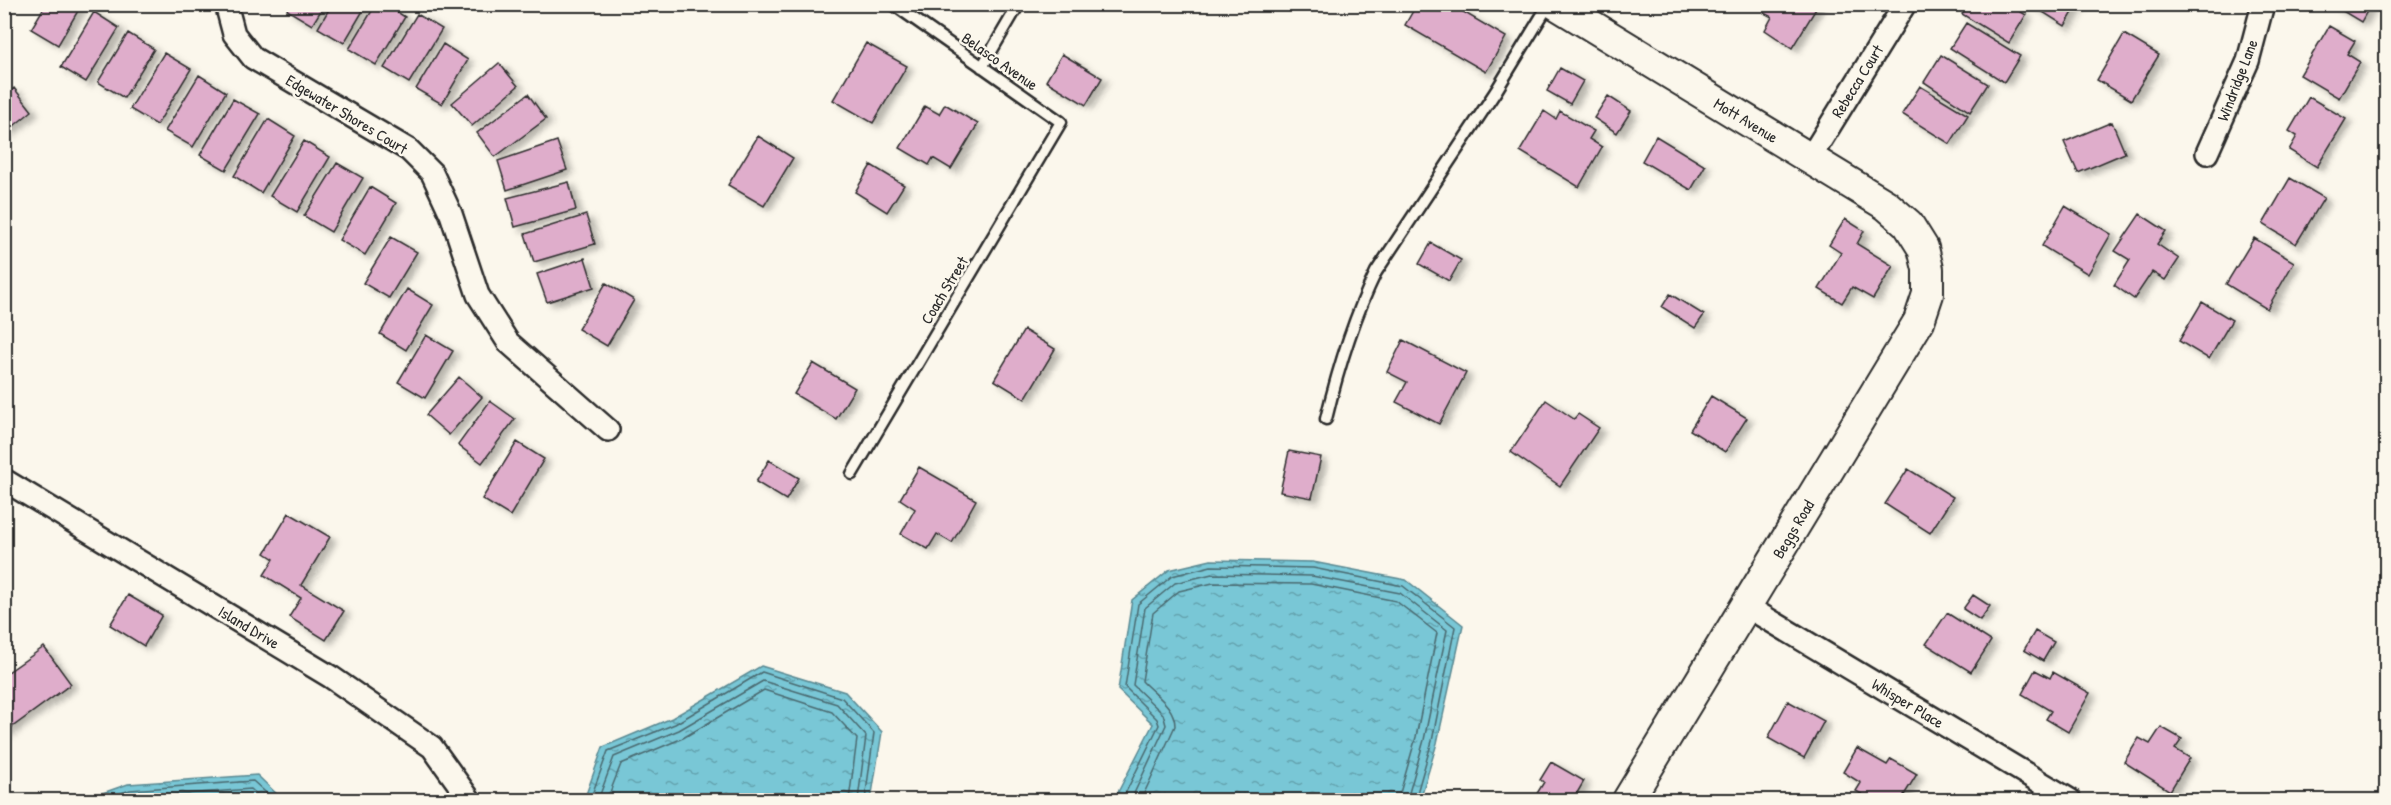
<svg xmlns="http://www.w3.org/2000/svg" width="2391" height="805" font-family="'Patrick Hand',sans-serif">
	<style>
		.water { fill: url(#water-ripples); stroke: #5a8992; stroke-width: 1.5 }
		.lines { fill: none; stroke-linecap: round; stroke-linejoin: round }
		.shore { stroke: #4a696f; stroke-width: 1.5 }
		.building { fill: #dfadcb; stroke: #2b2b2b; stroke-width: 1.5; filter: url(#shadow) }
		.lane-casing { stroke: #2b2b2b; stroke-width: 15 }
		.street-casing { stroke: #2b2b2b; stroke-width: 26 }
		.secondary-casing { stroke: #2b2b2b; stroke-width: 34 }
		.lane { stroke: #fbf7ec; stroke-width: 10 }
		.street { stroke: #fbf7ec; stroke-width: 21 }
		.secondary { stroke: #fbf7ec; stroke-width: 30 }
		.labels { text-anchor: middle; stroke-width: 5; stroke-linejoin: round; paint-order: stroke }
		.street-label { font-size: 16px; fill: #2b2b2b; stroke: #fbf7ec }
	</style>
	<defs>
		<pattern id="water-ripples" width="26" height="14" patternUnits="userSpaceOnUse" patternTransform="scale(1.5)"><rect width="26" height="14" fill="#79c7d6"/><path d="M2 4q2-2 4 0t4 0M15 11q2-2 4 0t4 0" fill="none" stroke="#63a2ae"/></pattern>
		<filter id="shadow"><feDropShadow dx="6" dy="4" stdDeviation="3" flood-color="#0004"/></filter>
	</defs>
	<rect width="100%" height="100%" fill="#fbf7ec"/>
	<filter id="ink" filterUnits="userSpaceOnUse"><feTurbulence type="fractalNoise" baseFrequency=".0167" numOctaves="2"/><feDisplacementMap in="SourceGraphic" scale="12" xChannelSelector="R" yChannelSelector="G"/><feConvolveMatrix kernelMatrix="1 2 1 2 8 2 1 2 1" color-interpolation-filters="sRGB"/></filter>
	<g filter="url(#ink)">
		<path class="water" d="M1211 560 1313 562 1406 580 1463 625 1437 743 1420 800H1114L1153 724 1118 690 1132 600 1169 570Z
			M761 666 845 692 882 732 871 800H584L603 747 672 718Z
			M257 775 283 800H83L128 784Z"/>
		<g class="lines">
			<path class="shore" d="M101 800 130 790 253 781 274 800
				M123 800 132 798 251 789 263 800
				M590 800 608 751 675 724 762 672 842 698 874 733 865 800
				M598 800 614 757 679 730 763 681 837 704 866 736 858 800
				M607 800 621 764 683 738 764 690 832 712 857 739 849 800
				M1122 800 1159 725 1157 719 1125 687 1138 604 1172 576 1211 566 1313 568 1403 586 1455 627 1432 741 1415 800
				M1131 800 1166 725 1163 714 1133 685 1145 608 1175 583 1212 574 1312 576 1400 593 1447 630 1424 740 1407 800
				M1141 800 1175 726C1175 706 1155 695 1142 681L1153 613 1179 591 1213 583 1311 584 1396 601 1437 633 1416 737 1398 800"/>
		</g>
		<path class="building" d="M46 4H82L58 45 31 29Z
			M290 4H325L312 25 287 10Z
			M332 4H367L344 43 318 28Z
			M376 4H385L405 17 376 65 349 49Z
			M1417 4H1450L1506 37 1486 72 1405 25Z
			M1769 4H1819L1792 48 1765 30 1772 17 1764 13Z
			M1968 4H2009L2026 15 2009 43 1962 14Z
			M2030 4H2078L2065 26Z
			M2331 4H2371L2361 22Z
			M94 12 119 28 86 82 61 67Z
			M417 14 442 29 409 83 384 68Z
			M1966 23 2020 56 2004 82 1950 48Z
			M2329 26 2355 41 2347 54 2360 62 2339 98 2300 75Z
			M128 33 154 49 124 98 98 82Z
			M2124 34 2159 55 2131 100 2097 80Z
			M866 43 907 66 873 123 833 100Z
			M443 44 468 60 442 104 416 89Z
			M164 53 191 69 157 125 130 109Z
			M1062 54 1102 78 1086 105 1046 81Z
			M1941 55 1988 84 1970 112 1924 82Z
			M499 63 518 86 472 126 452 103Z
			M1560 68 1583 81 1570 104 1547 91Z
			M199 75 226 92 193 147 165 131Z
			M1920 86 1968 115 1950 144 1902 114Z
			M14 88 32 111 4 134V96Z
			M528 94 546 119 495 157 477 133Z
			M1608 96 1631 111 1617 133 1594 118Z
			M2309 97 2346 119 2317 167 2289 150 2297 136 2289 131Z
			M233 99 260 114 226 170 200 155Z
			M945 104 978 124 951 169 933 158 929 165 900 148 925 106 939 114Z
			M1544 111 1556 119 1560 111 1594 131 1589 139 1602 147 1579 187 1520 151Z
			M268 119 295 136 261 193 234 176Z
			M2112 122 2125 153 2078 173 2064 142Z
			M758 136 793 158 764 206 728 185Z
			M1656 136 1705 166 1691 190 1642 161Z
			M304 141 330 157 297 212 270 196Z
			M557 141 567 170 507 190 498 161Z
			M337 163 363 178 331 232 304 216Z
			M871 165 904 185 887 212 855 192Z
			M2290 178 2324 198 2296 244 2263 224Z
			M569 182 576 210 515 227 507 198Z
			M370 187 396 203 365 255 339 240Z
			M2065 206 2111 234 2088 274 2042 246Z
			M2140 214 2166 231 2157 244 2179 259 2165 280 2152 272 2134 299 2114 285 2130 260 2115 251Z
			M586 215 595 244 534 262 525 234Z
			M1845 219 1864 231 1857 244 1893 266 1873 299 1852 287 1842 303 1819 289 1841 253 1829 245Z
			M391 237 417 252 389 298 363 283Z
			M2254 238 2294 262 2267 309 2226 284Z
			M1431 243 1461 260 1449 281 1419 264Z
			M585 258 594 287 547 302 537 274Z
			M606 283 634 300 607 346 578 329Z
			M407 289 433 305 406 350 380 334Z
			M1670 294 1704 315 1695 328 1662 307Z
			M2202 302 2232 320 2209 359 2179 341Z
			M1024 330 1055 349 1025 399 994 380Z
			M426 335 453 351 425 398 398 382Z
			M1403 340 1466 373 1439 424 1396 402 1407 382 1387 372Z
			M813 363 855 388 836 419 794 394Z
			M459 377 482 397 449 435 426 415Z
			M1711 396 1747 418 1725 452 1690 430Z
			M1546 400 1574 419 1578 414 1599 428 1560 486 1511 452Z
			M490 401 515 419 482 463 458 445Z
			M517 442 544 459 510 516 482 499Z
			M1289 451 1321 457 1312 498 1280 492Z
			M769 460 799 478 786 500 756 482Z
			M919 467 976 500 952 543 937 534 928 549 901 534 915 509 900 499Z
			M1908 469 1953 497 1930 533 1885 504Z
			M289 513 330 537 301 585 344 611 326 640 289 617 301 598 264 575 274 559 265 553Z
			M128 595 162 615 144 646 110 625Z
			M1973 595 1990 606 1980 620 1963 609Z
			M1947 613 1991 641 1971 672 1926 644Z
			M2035 631 2054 642 2043 661 2024 650Z
			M44 647 71 684 4 733V675Z
			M2035 670 2050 678 2053 672 2090 693 2068 732 2046 719 2051 711 2022 694Z
			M1788 701 1824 721 1804 758 1768 738Z
			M2161 727 2182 739 2175 749 2190 758 2170 791 2124 762 2139 738 2150 744Z
			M1857 748 1887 765 1891 759 1917 774 1901 800H1872L1856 791 1861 783 1843 772Z
			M1551 762 1584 781 1573 800H1533L1544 782 1540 780Z"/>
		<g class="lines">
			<g class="lane-casing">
				<path id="lane" d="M982 67 1019 4
					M1326 419C1338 369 1353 319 1376 272L1496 91 1549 4
					M852 474 1061 122 893 4"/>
			</g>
			<g class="street-casing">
				<path id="street" d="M226 4 234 34 253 58 409 150 432 173 451 214 478 295 508 342 608 430
					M2207 153 2248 61 2263 4
					M1810 158 1905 4
					M4 480 331 677 432 747 470 800
					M1746 606 2070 800"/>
			</g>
			<g class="secondary-casing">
				<path id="secondary" d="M1556 4 1886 205 1908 224 1923 248 1928 269V294L1919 321 1628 800"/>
			</g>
			<use href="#lane" class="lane"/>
			<use href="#street" class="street"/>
			<use href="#secondary" class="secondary"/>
		</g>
	</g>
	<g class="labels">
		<g class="street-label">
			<text transform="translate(1000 61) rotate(35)" y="6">Belasco Avenue</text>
			<text transform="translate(2237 80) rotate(-69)" y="6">Windridge Lane</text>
			<text transform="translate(1857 81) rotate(-58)" y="6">Rebecca Court</text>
			<text transform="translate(347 114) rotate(31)" y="6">Edgewater Shores Court</text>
			<text transform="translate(1746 120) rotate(31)" y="6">Mott Avenue</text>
			<text transform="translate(944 290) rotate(-59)" y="6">Coach Street</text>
			<text transform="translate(1793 529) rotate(-59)" y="6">Beggs Road</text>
			<text transform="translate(249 627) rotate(31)" y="6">Island Drive</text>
			<text transform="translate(1908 703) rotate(31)" y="6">Whisper Place</text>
		</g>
	</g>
	<rect width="2391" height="805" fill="none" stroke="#fbf7ec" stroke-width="24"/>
	<rect x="12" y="12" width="2367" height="781" fill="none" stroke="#2b2b2b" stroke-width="2" filter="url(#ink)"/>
</svg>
